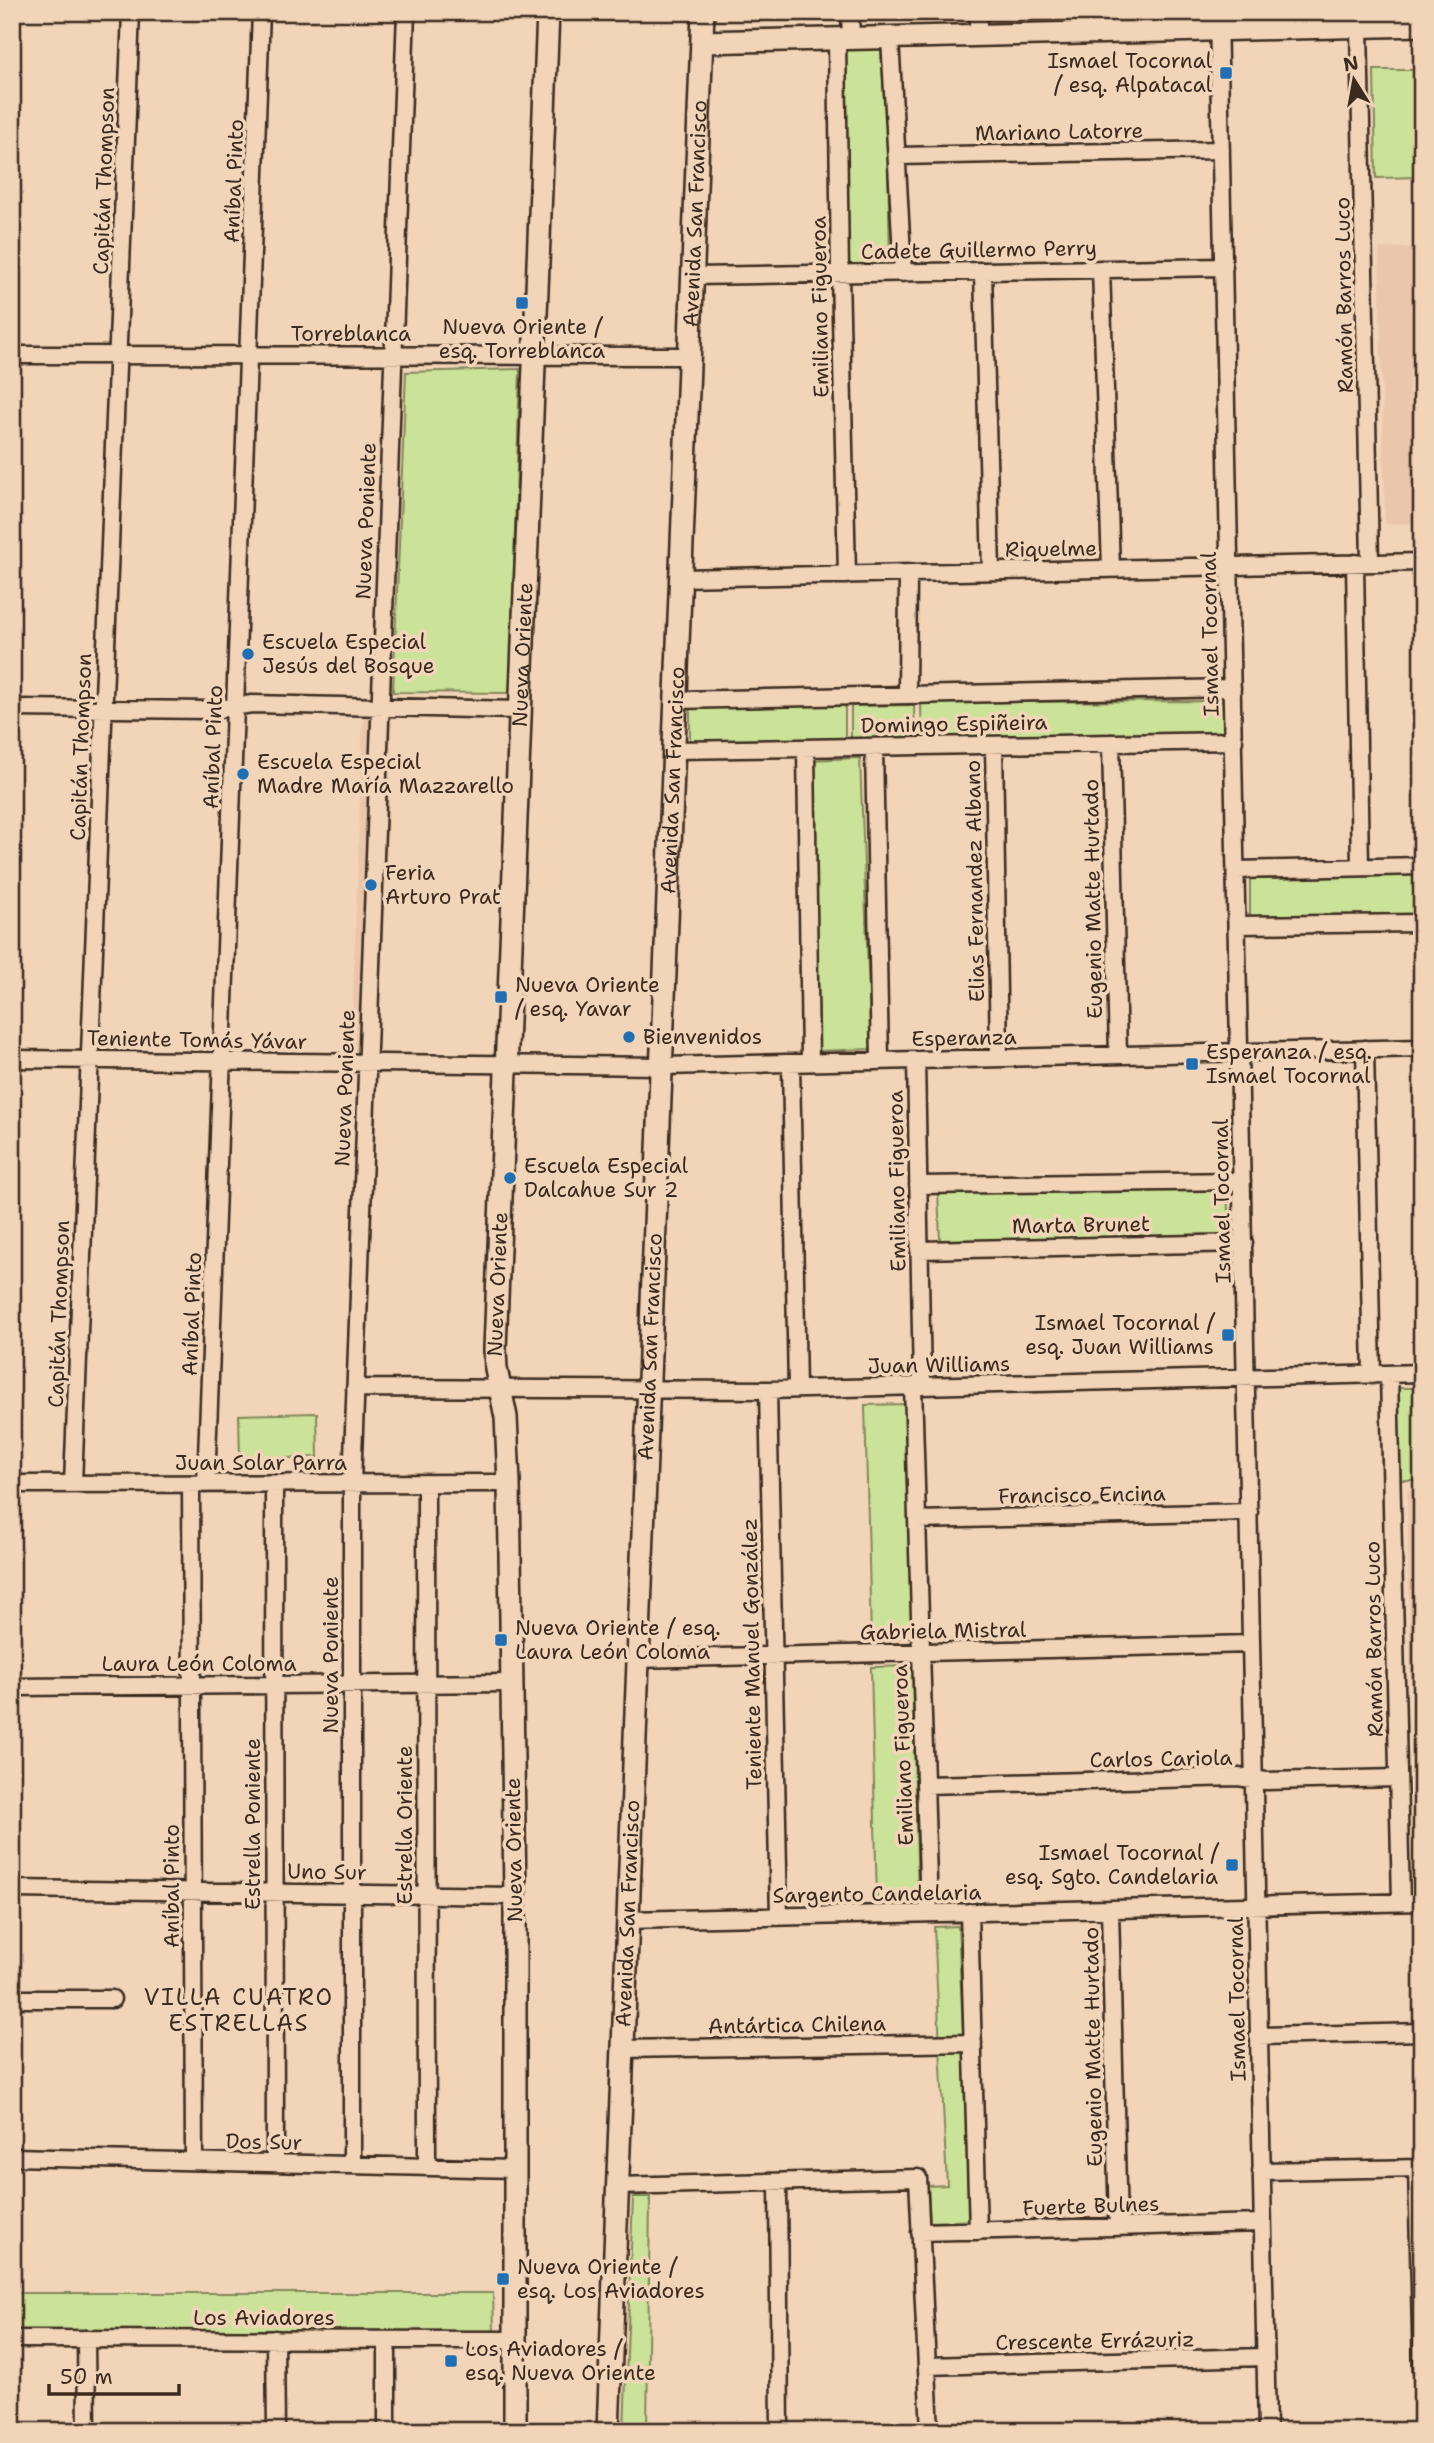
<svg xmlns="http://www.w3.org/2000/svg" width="1434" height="2443" font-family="'Shantell Sans',sans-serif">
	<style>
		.built { fill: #eac7ab }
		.green { fill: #cbe398; stroke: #83865b; stroke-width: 2 }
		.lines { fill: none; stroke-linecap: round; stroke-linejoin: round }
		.minor-casing { stroke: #3b2a1e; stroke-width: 21 }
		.major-casing { stroke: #3b2a1e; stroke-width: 26 }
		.minor { stroke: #f2d5b8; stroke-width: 16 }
		.major { stroke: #f2d5b8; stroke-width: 21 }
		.poi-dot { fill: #1f6fb2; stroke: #f2d5b8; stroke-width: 2.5 }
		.labels { text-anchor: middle; stroke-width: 7; stroke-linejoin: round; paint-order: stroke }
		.poi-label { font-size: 21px; fill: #3b2a1e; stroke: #f2d5b8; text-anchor: start }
		.street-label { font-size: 21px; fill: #3b2a1e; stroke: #f2d5b8 }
		.neighbourhood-label { font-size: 23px; letter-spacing: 2px; fill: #3b2a1e; stroke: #f2d5b8 }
	</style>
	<rect width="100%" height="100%" fill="#f2d5b8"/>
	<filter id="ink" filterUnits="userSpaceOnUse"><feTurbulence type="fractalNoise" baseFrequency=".0143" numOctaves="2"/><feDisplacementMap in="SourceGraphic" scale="14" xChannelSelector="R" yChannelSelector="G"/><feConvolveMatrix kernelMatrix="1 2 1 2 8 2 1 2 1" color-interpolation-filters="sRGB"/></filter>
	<g filter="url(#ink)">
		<path class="built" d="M1422 247V523L1385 524 1379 248Z
			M363 718 392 720 378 1052 351 1051Z
			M1422 1489V1869H1414L1407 1490Z"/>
		<path class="green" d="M843 49H881L888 156 890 264 848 266Z
			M1422 70V177L1376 178 1374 70Z
			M520 369 510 693 393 692 406 372Z
			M1225 701 1224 736 922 744 921 702Z
			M845 705V745L690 746V707Z
			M914 705 915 742 851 743V706Z
			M860 758 871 1049 817 1051 807 760Z
			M1422 875V916L1250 918V879Z
			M1227 1186 1229 1236 940 1241 938 1191Z
			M1398 1388H1422V1480H1401Z
			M907 1404 912 1637 871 1638 865 1405Z
			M317 1413 318 1457 240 1460 239 1415Z
			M912 1666 918 1900 877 1901 871 1667Z
			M958 1926 972 2220 930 2222 928 2186 947 2185 934 1927Z
			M633 2197H650L647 2431H624Z
			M12 2293H493L494 2332 12 2331Z"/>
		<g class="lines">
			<g class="minor-casing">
				<path id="minor" d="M850 12 851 39
					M978 12V36
					M1094 12V33
					M1218 12 1267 2431
					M1359 27 1370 563
					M890 38 903 273
					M837 39 840 274 847 575
					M897 156 1221 150
					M1101 269 1111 569
					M983 271 991 571
					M693 276 1224 267
					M12 355 690 356
					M1355 563 1360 867
					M681 578 1422 562
					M907 695 908 573
					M677 700 1232 688
					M12 708 212 710 252 704 521 710
					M1111 743 1118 1055
					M994 745 999 1058
					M874 747 880 1061
					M806 748 810 1062
					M675 750 1234 741
					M1236 870 1422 866
					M1238 925 1422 923
					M1365 1049 1372 1375
					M12 1059 663 1066 1422 1048
					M916 1060 922 1386
					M791 1063 797 1389
					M918 1185 1242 1181
					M919 1250 1244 1243
					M1389 1374 1401 1902
					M913 1386 929 1913
					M355 1388 768 1390 1422 1373
					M768 1390 779 1917
					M12 1484 509 1483
					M73 1484 131 12
					M191 1484 194 2161
					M206 1484 261 12
					M274 1484 275 2163
					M426 1484 427 2167
					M917 1520 1249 1512
					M637 1659 1251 1644
					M12 1687 512 1683
					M925 1785 1238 1777 1266 1781 1398 1778
					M12 1889 515 1896
					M1110 1909 1118 2227
					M969 1912 978 2231
					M627 1920 1422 1902
					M12 1999H112
					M1258 2036 1422 2032
					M622 2049 973 2043
					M12 2157 514 2169
					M352 2165V1484L406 12
					M1417 2168 1422 2371
					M1261 2171 1422 2168
					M778 2182 780 2431
					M617 2186 918 2178 930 2431
					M920 2232 1262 2223
					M12 2339 515 2340
					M86 2339 87 2431
					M275 2339 276 2431
					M387 2340V2431
					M927 2366 1265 2357"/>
			</g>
			<g class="major-casing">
				<g id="major">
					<path d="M702 42 1422 25"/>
					<path id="s1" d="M515 2431V1896L509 1483 506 1417 496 1369 495 1349 548 12"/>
					<path id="s2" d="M608 2431C638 1625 672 818 703 12"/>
				</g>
			</g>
			<use href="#minor" class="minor"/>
			<use href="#major" class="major"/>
		</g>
	</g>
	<g class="poi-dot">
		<rect x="1219" y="66" width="14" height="14" rx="3.5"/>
		<rect x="515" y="296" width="14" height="14" rx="3.5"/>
		<circle cx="248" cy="654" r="7"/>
		<circle cx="243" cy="774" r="7"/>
		<circle cx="371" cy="885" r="7"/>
		<rect x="494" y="990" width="14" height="14" rx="3.5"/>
		<circle cx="629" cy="1037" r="7"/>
		<rect x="1185" y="1057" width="14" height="14" rx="3.5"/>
		<circle cx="510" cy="1178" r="7"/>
		<rect x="1221" y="1328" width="14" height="14" rx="3.5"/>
		<rect x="494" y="1633" width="14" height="14" rx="3.5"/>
		<rect x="1225" y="1858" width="14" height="14" rx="3.5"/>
		<rect x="496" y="2272" width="14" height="14" rx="3.5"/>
		<rect x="444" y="2354" width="14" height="14" rx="3.5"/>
	</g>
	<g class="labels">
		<g class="poi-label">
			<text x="1212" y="68" text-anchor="end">Ismael Tocornal<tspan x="1212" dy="24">/ esq. Alpatacal</tspan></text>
			<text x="522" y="334" text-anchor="middle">Nueva Oriente /<tspan x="522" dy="24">esq. Torreblanca</tspan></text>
			<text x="262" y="649">Escuela Especial<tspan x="262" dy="24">Jesús del Bosque</tspan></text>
			<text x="257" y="769">Escuela Especial<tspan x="257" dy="24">Madre María Mazzarello</tspan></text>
			<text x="385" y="880">Feria<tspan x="385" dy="24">Arturo Prat</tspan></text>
			<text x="515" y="992">Nueva Oriente<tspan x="515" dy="24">/ esq. Yavar</tspan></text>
			<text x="643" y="1044">Bienvenidos</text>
			<text x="1206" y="1059">Esperanza / esq.<tspan x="1206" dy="24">Ismael Tocornal</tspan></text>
			<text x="524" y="1173">Escuela Especial<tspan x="524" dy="24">Dalcahue Sur 2</tspan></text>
			<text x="1214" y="1330" text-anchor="end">Ismael Tocornal /<tspan x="1214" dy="24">esq. Juan Williams</tspan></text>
			<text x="515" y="1635">Nueva Oriente / esq.<tspan x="515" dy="24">Laura León Coloma</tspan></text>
			<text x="1218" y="1860" text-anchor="end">Ismael Tocornal /<tspan x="1218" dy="24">esq. Sgto. Candelaria</tspan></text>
			<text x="517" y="2274">Nueva Oriente /<tspan x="517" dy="24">esq. Los Aviadores</tspan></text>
			<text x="465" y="2356">Los Aviadores /<tspan x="465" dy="24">esq. Nueva Oriente</tspan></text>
		</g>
		<g class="street-label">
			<text transform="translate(1059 132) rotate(-1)" y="7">Mariano Latorre</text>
			<text transform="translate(104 181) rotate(-88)" y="7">Capitán Thompson</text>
			<text transform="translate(234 181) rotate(-88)" y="7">Aníbal Pinto</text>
			<text dy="7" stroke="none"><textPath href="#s2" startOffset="2219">Avenida San Francisco</textPath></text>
			<text transform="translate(979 250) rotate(-1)" y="7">Cadete Guillermo Perry</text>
			<text transform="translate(1344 295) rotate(-91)" y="7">Ramón Barros Luco</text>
			<text transform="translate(820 307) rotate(-91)" y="7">Emiliano Figueroa</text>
			<text x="351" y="341">Torreblanca</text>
			<text transform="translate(366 521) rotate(-88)" y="7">Nueva Poniente</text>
			<text transform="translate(1051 549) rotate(-1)" y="7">Riquelme</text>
			<text transform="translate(1210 634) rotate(-91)" y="7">Ismael Tocornal</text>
			<text dy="7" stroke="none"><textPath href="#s1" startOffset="1778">Nueva Oriente</textPath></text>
			<text transform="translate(954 724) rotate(-1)" y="7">Domingo Espiñeira</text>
			<text transform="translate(81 747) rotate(-88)" y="7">Capitán Thompson</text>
			<text transform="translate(213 747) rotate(-88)" y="7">Aníbal Pinto</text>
			<text dy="7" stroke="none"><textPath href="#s2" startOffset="1652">Avenida San Francisco</textPath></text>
			<text transform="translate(975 881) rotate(-91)" y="7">Elias Fernandez Albano</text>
			<text transform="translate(1093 899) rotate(-91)" y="7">Eugenio Matte Hurtado</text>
			<text transform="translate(964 1038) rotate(-1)" y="7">Esperanza</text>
			<text transform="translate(197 1040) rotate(1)" y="7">Teniente Tomás Yávar</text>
			<text transform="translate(345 1088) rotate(-88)" y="7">Nueva Poniente</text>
			<text transform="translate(897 1181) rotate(-91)" y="7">Emiliano Figueroa</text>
			<text transform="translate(1222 1201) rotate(-91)" y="7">Ismael Tocornal</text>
			<text transform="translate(1081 1225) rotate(-1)" y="7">Marta Brunet</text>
			<text dy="7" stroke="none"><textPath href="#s1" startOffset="1148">Nueva Oriente</textPath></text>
			<text transform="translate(59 1314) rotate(-88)" y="7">Capitán Thompson</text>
			<text transform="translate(192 1314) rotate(-88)" y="7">Aníbal Pinto</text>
			<text dy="7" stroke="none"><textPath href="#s2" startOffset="1085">Avenida San Francisco</textPath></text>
			<text transform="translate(939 1365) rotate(-1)" y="7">Juan Williams</text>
			<text x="261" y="1470">Juan Solar Parra</text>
			<text transform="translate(1082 1495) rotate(-1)" y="7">Francisco Encina</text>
			<text transform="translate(943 1631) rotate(-1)" y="7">Gabriela Mistral</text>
			<text transform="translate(1374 1639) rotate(-91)" y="7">Ramón Barros Luco</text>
			<text transform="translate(752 1654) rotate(-91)" y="7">Teniente Manuel González</text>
			<text transform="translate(331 1655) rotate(-90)" y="7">Nueva Poniente</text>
			<text x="199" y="1671">Laura León Coloma</text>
			<text transform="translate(903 1755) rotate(-92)" y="7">Emiliano Figueroa</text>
			<text transform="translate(1161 1759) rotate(-1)" y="7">Carlos Cariola</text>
			<text transform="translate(253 1824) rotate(-90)" y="7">Estrella Poniente</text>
			<text transform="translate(405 1825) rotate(-90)" y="7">Estrella Oriente</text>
			<text transform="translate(514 1850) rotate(-91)" y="7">Nueva Oriente</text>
			<text transform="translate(327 1872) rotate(1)" y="7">Uno Sur</text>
			<text transform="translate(172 1886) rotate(-90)" y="7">Aníbal Pinto</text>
			<text transform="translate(877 1894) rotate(-1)" y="7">Sargento Candelaria</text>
			<text dy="7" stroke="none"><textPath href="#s2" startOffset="518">Avenida San Francisco</textPath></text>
			<text transform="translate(1237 1999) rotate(-91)" y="7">Ismael Tocornal</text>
			<text transform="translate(797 2025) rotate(-1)" y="7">Antártica Chilena</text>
			<text transform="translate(1093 2047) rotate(-91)" y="7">Eugenio Matte Hurtado</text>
			<text transform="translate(264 2142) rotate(1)" y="7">Dos Sur</text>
			<text transform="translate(1091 2206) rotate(-2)" y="7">Fuerte Bulnes</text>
			<text x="264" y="2325">Los Aviadores</text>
			<text transform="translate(1095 2341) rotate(-1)" y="7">Crescente Errázuriz</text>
		</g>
		<g class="neighbourhood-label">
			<text x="239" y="2005">VILLA CUATRO<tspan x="239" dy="26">ESTRELLAS</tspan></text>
		</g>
	</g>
	<rect width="1434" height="2443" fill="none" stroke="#f2d5b8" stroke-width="42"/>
	<rect x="21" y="21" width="1392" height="2401" fill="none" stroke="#3b2a1e" stroke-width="2.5" filter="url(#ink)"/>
	<g transform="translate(1354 80) rotate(349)" stroke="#f2d5b8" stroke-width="5" paint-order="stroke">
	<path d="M0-5L12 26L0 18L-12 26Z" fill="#3b2a1e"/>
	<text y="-10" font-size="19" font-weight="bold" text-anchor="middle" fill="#3b2a1e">N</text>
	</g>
	<path d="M49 2384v10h130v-10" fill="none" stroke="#3b2a1e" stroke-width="3.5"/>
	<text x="60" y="2384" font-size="21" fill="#3b2a1e" stroke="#f2d5b8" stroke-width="5" paint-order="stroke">50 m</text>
</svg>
